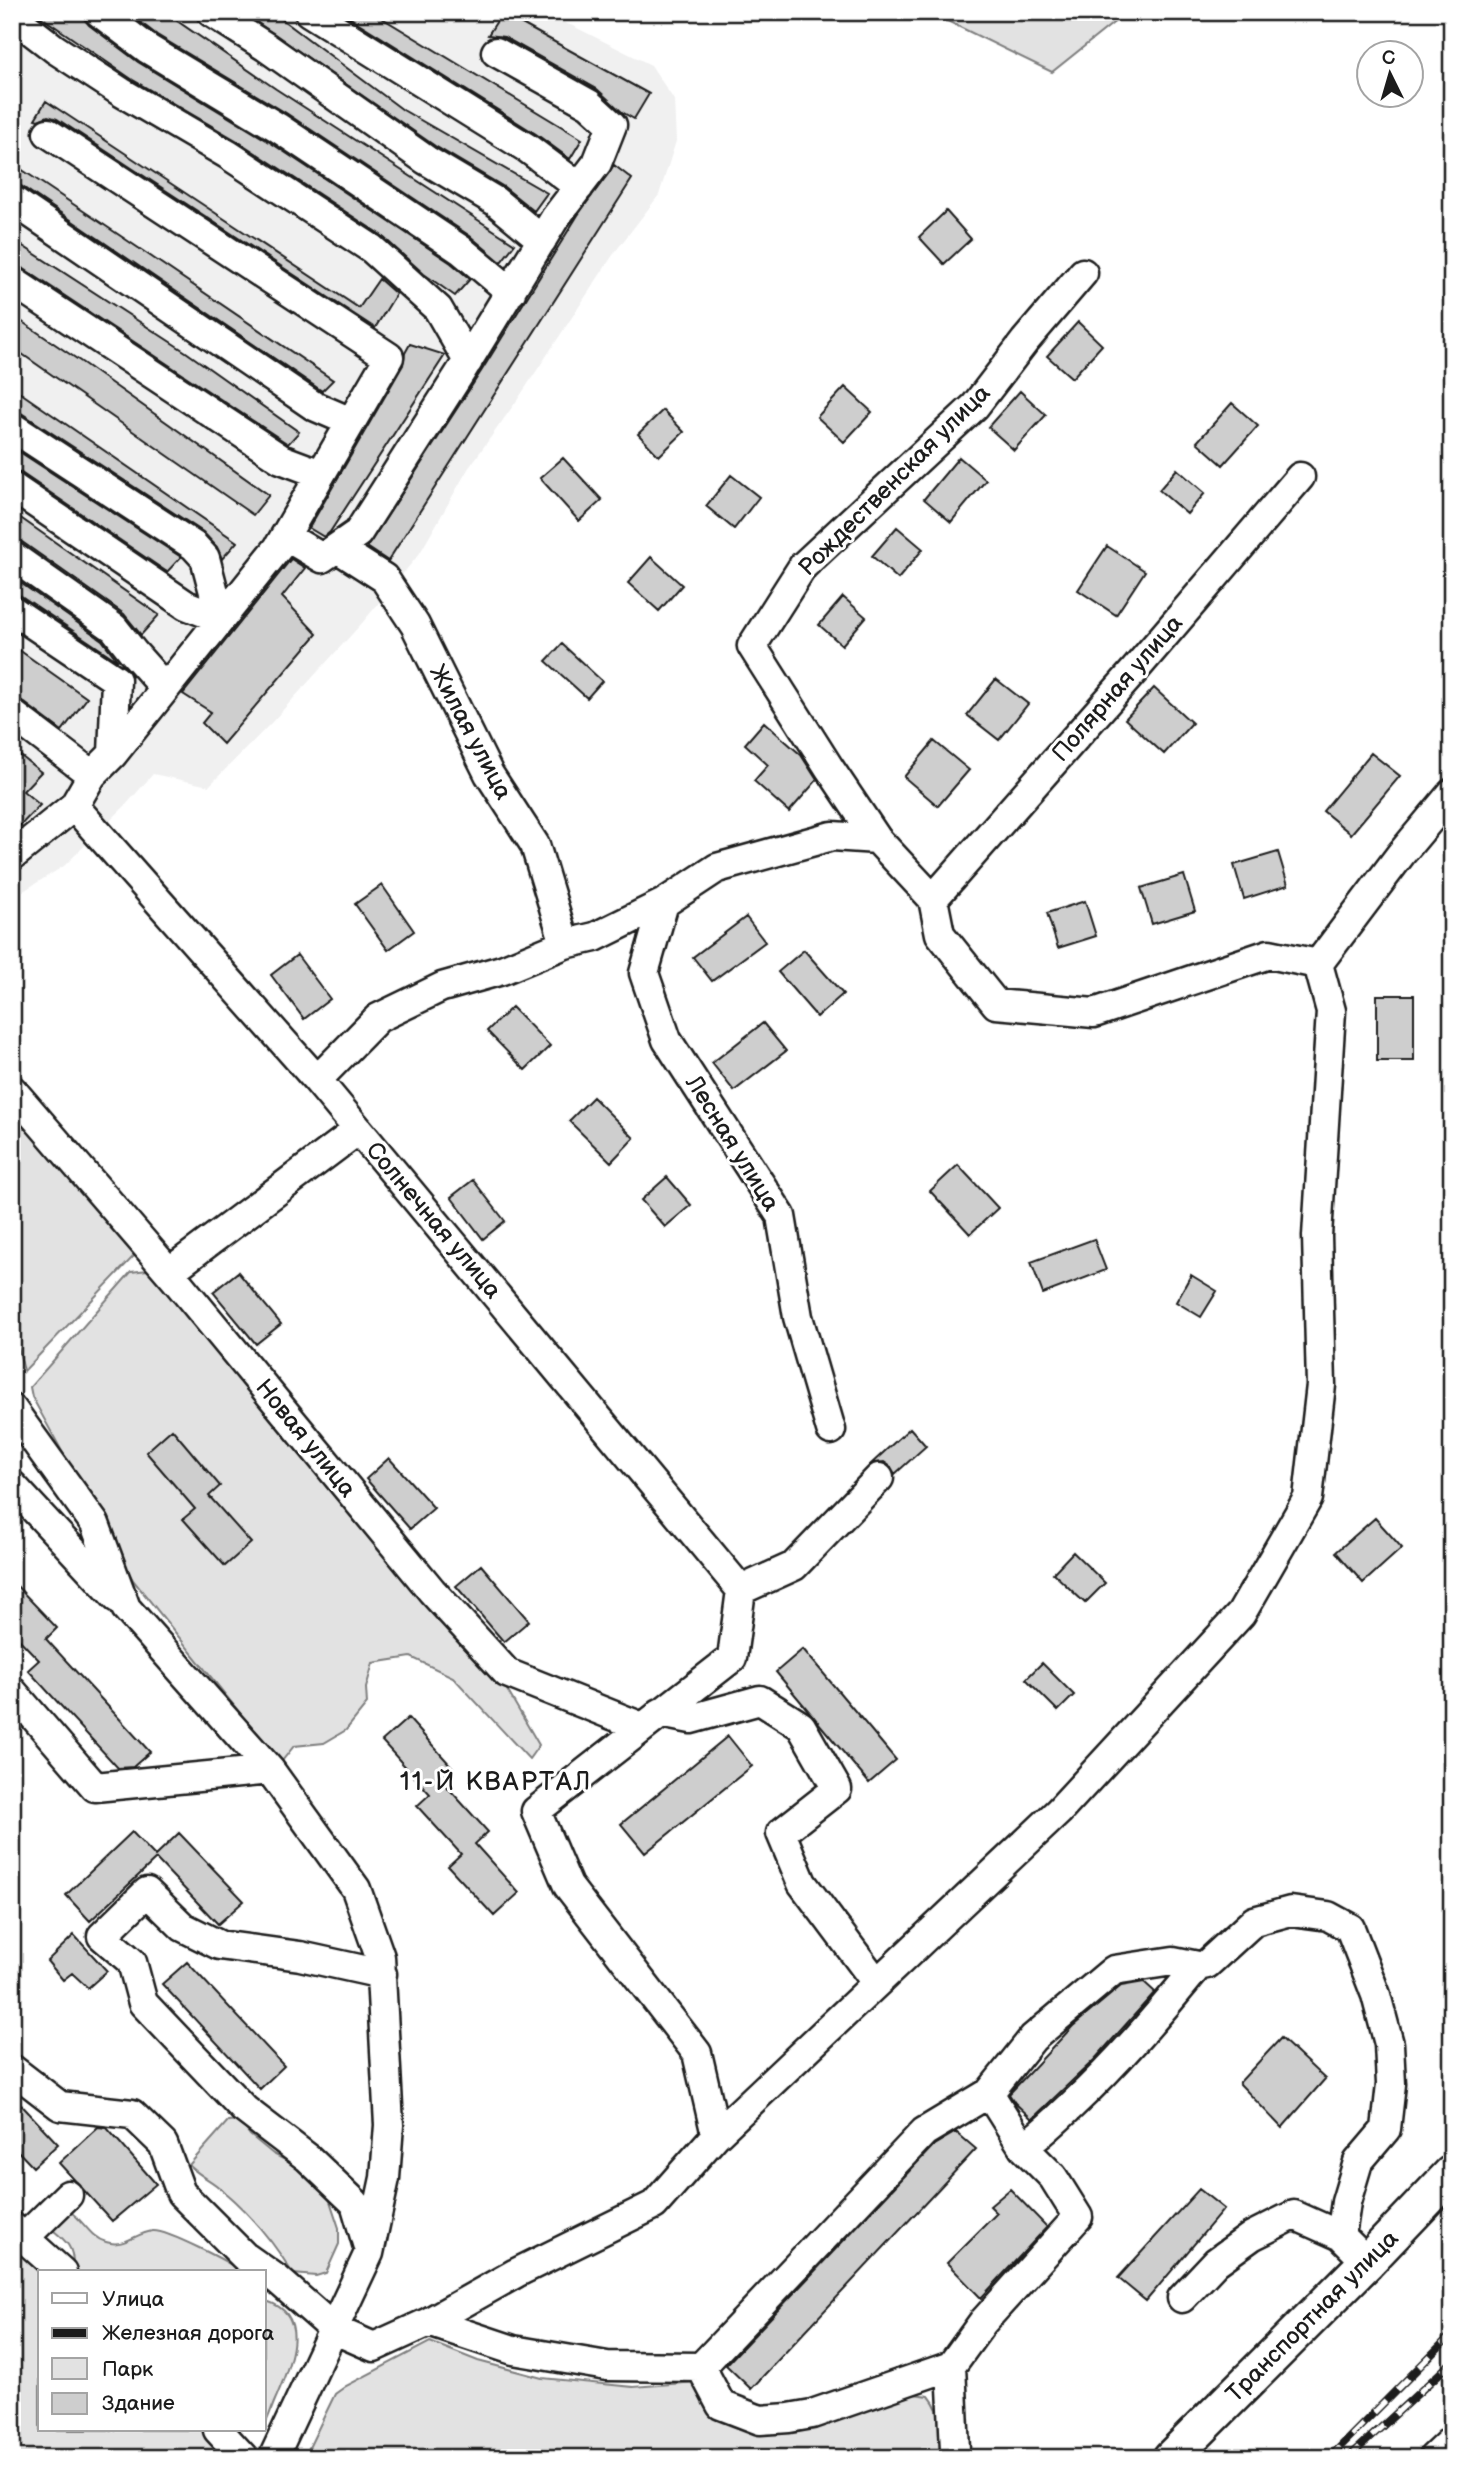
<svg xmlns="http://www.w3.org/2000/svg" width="1464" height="2470" font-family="'Balsamiq Sans',sans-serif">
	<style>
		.built { fill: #f0f0f0 }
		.green { fill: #e2e2e2; stroke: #7f7f7f; stroke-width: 2 }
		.building { fill: #cecece; stroke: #1c1c1c; stroke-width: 2 }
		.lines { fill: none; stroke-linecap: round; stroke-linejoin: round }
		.minor-casing { stroke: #1c1c1c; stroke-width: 33 }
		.major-casing { stroke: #1c1c1c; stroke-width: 40 }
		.minor { stroke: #fff; stroke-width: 28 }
		.major { stroke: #fff; stroke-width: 35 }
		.rail-casing { stroke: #1c1c1c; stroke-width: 8 }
		.rail { stroke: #fff; stroke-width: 5; stroke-dasharray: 16; stroke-linecap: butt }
		.labels { text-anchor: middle; stroke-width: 6; stroke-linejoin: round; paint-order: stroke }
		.street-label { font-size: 24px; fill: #1c1c1c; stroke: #fff }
		.neighbourhood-label { font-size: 26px; letter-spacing: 2px; fill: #1c1c1c; stroke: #fff }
	</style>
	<rect width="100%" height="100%" fill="#fff"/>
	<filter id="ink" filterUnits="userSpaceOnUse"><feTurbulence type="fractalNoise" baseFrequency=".0143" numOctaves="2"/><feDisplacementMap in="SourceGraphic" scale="14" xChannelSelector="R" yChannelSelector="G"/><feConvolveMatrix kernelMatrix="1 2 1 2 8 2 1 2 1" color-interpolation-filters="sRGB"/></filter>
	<g filter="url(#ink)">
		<path class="built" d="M12 12H533L573 26 651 65 674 100 676 141 659 195 615 252 518 399 468 469 420 553 363 622 272 722 209 786 153 774 125 806 64 866 12 898Z"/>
		<path class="green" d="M929 12H1127L1052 72Z
			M12 1101 135 1255 24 1371 12 1324Z
			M156 1269 246 1388 503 1683 539 1745 529 1759 453 1677 411 1657 373 1663 366 1688 367 1704 346 1730 324 1743 294 1746 282 1761 243 1717 133 1580 32 1397 30 1387 131 1272Z
			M239 2120 250 2135 273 2154 305 2170 329 2198 339 2228V2244L326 2273 316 2276 293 2274C275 2244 250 2214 223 2191 212 2180 199 2176 189 2165L228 2121Z
			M69 2211C83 2219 90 2238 106 2242 125 2248 135 2233 153 2231 167 2230 231 2263 242 2272H79L73 2267C74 2244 63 2239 47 2225Z
			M12 2251 29 2260 42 2272H40V2430H212L220 2458H12Z
			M269 2302C313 2317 287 2372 275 2400 271 2409 269 2418 264 2426V2303Z
			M430 2342 478 2361 542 2378 633 2387 697 2382 713 2418 747 2430H795L906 2393 929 2396C944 2414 942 2436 939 2458H304L335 2394 346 2386Z"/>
		<path class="building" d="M34 12H83L84 19 89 25 138 62 268 141 451 263 470 279 455 296 424 274 381 235 236 140 133 80Z
			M127 12H164L276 89 515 244 501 262 470 236 286 113 157 35Z
			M242 12H272L403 110 547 193 534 211 504 187 435 146Z
			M341 12H372L582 139 570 159 536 134Z
			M502 13 649 94 634 119 622 112 597 89 504 37 488 35Z
			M46 101 359 308 379 279 396 294 375 328 57 119 48 116 38 120 35 119Z
			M12 163 137 247 333 380 322 391 21 186 12 184Z
			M614 165 632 179 388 561 367 547 482 370 578 215Z
			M946 211 971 239 944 264 919 237Z
			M12 239 186 352 299 432 288 444 21 267 12 264Z
			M12 315 80 361 269 495 253 515 12 347Z
			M1078 322 1102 345 1072 378 1047 356Z
			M410 344 445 355 330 532 324 537 309 528 403 365 405 353Z
			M12 387 237 542 222 559 217 547 203 532 21 413 12 410Z
			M845 387 872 412 844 442 817 417Z
			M1020 391 1046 415 1014 450 988 427Z
			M1232 403 1258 426 1223 465 1197 442Z
			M663 410 684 432 659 456 638 434Z
			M12 447 181 557 167 572 21 473 12 471Z
			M959 457 986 480 951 522 924 499Z
			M563 458 602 500 579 521 540 478Z
			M1177 469 1205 493 1187 514 1159 490Z
			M731 475 759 497 734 529 706 506Z
			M12 512 159 615 141 635 124 614 22 542 12 540Z
			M897 527 923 549 898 579 872 556Z
			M1107 546 1145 571 1116 615 1078 590Z
			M651 557 682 585 659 611 628 583Z
			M291 559 305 568 282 597 317 634 223 744 202 723 211 712 183 694Z
			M12 577 102 640 118 661 21 596 12 593Z
			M843 597 866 617 842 645 819 625Z
			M562 644 602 681 587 698 546 661Z
			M12 645 87 698 62 731 22 701 12 698Z
			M996 679 1028 704 999 740 967 715Z
			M1154 688 1192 723 1164 754 1125 719Z
			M764 722 801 755 817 780 789 812 754 781 768 765 745 744Z
			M934 741 969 770 938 806 904 777Z
			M12 749 41 772 23 791 40 805 12 834Z
			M1371 753 1400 776 1351 834 1323 811Z
			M1278 852 1288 885 1244 899 1234 865Z
			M1184 875 1195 911 1152 924 1141 888Z
			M382 885 414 931 388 950 355 904Z
			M1085 901 1096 936 1058 948 1047 913Z
			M746 917 765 942 712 981 693 957Z
			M804 950 843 994 817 1017 778 972Z
			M297 955 330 999 304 1019 271 975Z
			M1377 995H1414V1061H1377Z
			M512 1007 550 1046 525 1070 487 1031Z
			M763 1023 786 1051 734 1091 712 1063Z
			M593 1097 634 1138 611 1162 569 1121Z
			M958 1165 998 1208 970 1234 930 1191Z
			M667 1177 691 1205 665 1227 641 1200Z
			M473 1180 505 1221 483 1239 451 1197Z
			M1094 1239 1106 1270 1043 1294 1031 1262Z
			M238 1272 281 1324 256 1344 213 1292Z
			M1191 1275 1217 1291 1201 1317 1176 1302Z
			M910 1428 926 1446 895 1474 891 1467 884 1462 871 1464Z
			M172 1429 220 1486 209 1496 251 1543 225 1566 183 1519 195 1509 146 1452Z
			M389 1458 434 1508 410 1529 366 1479Z
			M1375 1518 1402 1548 1363 1583 1336 1552Z
			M1073 1552 1105 1583 1085 1603 1053 1573Z
			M481 1565 529 1621 504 1642 456 1586Z
			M12 1581 57 1628 46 1639 150 1752 133 1767 118 1768 28 1670 39 1660 12 1632Z
			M803 1649 896 1760 869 1783 776 1672Z
			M1042 1663 1074 1695 1058 1711 1026 1679Z
			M408 1718 453 1768 441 1780 488 1832 475 1844 519 1893 494 1916 448 1866 461 1854 417 1806 430 1794 382 1741Z
			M728 1736 752 1766 645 1853 621 1824Z
			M132 1832 155 1856 179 1833 244 1901 218 1924 156 1859 90 1921 66 1895Z
			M74 1935 107 1971 88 1988 72 1973 63 1980 47 1961Z
			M187 1962 284 2066 260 2089 162 1984Z
			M1144 1982 1155 1992 1094 2060 1032 2119 1015 2103 1009 2094 1011 2092 1073 2026 1121 1986Z
			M1281 2038 1325 2079 1282 2128 1239 2083Z
			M12 2095 58 2144 33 2167 12 2145Z
			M98 2127 107 2128 156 2184 112 2221 59 2163Z
			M956 2132 976 2149 751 2389 726 2365 934 2145Z
			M1010 2189 1047 2227 981 2298 947 2263 997 2213 990 2206Z
			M1199 2189 1224 2209 1146 2301 1118 2278Z"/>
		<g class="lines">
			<g class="minor-casing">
				<path id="minor" d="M99 12 148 49 277 127 461 250 511 292
					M211 12 266 47 426 160 495 201 542 240
					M309 12 527 148 579 187
					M12 16 55 49 121 92 227 154 372 249 438 309 468 361
					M12 200 314 406 351 422
					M12 281 281 459 321 474
					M12 427 194 546 205 558 221 619
					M12 487 186 605 221 619
					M285 536 322 558 358 533 462 370 555 218 597 163 612 125 589 104 496 52
					M337 548 384 578 415 625 489 774 535 845 565 944
					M12 556 114 628 133 652 165 688
					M12 610 116 680 113 754
					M12 714 92 775
					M74 806 317 1080 741 1590 732 1658 536 1811 568 1886 697 2053 716 2135
					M877 839 830 769 752 646 803 566 975 406 1025 341 1083 273
					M12 856 74 806 92 775 113 754 278 548 389 357 48 133
					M933 899 1134 671 1300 477
					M664 903 644 973 667 1040 781 1216 798 1317 831 1430
					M1318 964 1401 854 1452 793
					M12 1090 175 1279 432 1591 507 1673 642 1727
					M169 1272 358 1130
					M12 1409 95 1524 126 1608 270 1770 356 1889 380 1957 389 2125 385 2178 369 2253 273 2458
					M12 1485 117 1598
					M741 1590 794 1566 879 1478
					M12 1691 95 1787 270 1770
					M660 1713 691 1719 760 1700 801 1726 837 1789 781 1833 802 1883 876 1982
					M12 2069 60 2106 132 2114 163 2144 181 2193 244 2256 278 2280 335 2330 374 2347 429 2322 516 2273 654 2205 716 2135 1059 1811 1241 1614 1308 1498 1321 1385 1317 1236 1331 1011 1318 964 1269 954 1094 1013 996 1004 940 934 933 899 877 839 832 836 717 868 664 903 595 937 565 944 502 970 442 987 378 1018 317 1080
					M1023 2147C1041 2135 1056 2120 1072 2105 1118 2062 1158 2015 1198 1966
					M12 2227 62 2272
					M24 2238 68 2195
					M368 2247 355 2203 308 2158 244 2109 143 2003 132 1962 102 1936 147 1892 183 1927 219 1945 300 1956 382 1974
					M1182 2298 1216 2262 1252 2236 1294 2215 1341 2236
					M429 2322 513 2350 607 2366 701 2367 924 2132 989 2093
					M951 2366 955 2450 954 2458
					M701 2367 721 2405 760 2420 789 2418 812 2414 951 2366 983 2322 1078 2217 1053 2177 1023 2147 989 2093 1033 2038 1114 1970 1173 1961 1198 1966 1207 1964 1254 1921 1291 1911 1328 1916 1350 1928 1376 1995 1389 2044 1391 2084 1386 2129 1358 2162 1346 2202 1341 2236 1367 2262
					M218 2430 244 2458
					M1433 2458 1452 2440"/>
			</g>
			<g class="major-casing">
				<path id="major" d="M1171 2458 1367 2262 1452 2173"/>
			</g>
			<use href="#minor" class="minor"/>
			<use href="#major" class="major"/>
			<g class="rail-casing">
				<path id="rail" d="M1329 2458 1452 2334
					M1348 2458 1452 2362"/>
			</g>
			<use href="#rail" class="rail"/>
		</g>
	</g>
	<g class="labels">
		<g class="street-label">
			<text transform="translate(894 480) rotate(-45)" y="8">Рождественская улица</text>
			<text transform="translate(1117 688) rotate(-49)" y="8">Полярная улица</text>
			<text transform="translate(471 732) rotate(62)" y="8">Жилая улица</text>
			<text transform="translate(733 1143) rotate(58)" y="8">Лесная улица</text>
			<text transform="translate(434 1220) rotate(50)" y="8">Солнечная улица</text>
			<text transform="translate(306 1438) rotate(51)" y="8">Новая улица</text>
			<text transform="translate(1312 2316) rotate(-45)" y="8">Транспортная улица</text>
		</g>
		<g class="neighbourhood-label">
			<text x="496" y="1790">11-Й КВАРТАЛ</text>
		</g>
	</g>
	<rect width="1464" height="2470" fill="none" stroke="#fff" stroke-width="42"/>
	<rect x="21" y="21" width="1422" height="2428" fill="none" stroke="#1c1c1c" stroke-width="2.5" filter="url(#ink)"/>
	<rect x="38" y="2270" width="228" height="161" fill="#ffffff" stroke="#a4a4a4" stroke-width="2"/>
	<rect x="52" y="2293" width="35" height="10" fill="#ffffff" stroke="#a4a4a4" stroke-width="2"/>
	<text x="102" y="2306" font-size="21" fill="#1c1c1c">Улица</text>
	<rect x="52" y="2328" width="35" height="10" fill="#1c1c1c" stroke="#a4a4a4" stroke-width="2"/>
	<text x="102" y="2340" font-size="21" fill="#1c1c1c">Железная дорога</text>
	<rect x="52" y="2358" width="35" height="21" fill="#e2e2e2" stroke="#a4a4a4" stroke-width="2"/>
	<text x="102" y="2376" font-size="21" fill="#1c1c1c">Парк</text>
	<rect x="52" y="2393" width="35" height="21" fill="#cecece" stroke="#a4a4a4" stroke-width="2"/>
	<text x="102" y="2410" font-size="21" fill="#1c1c1c">Здание</text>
	<g transform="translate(1390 74) rotate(355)"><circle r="33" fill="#ffffff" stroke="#a4a4a4" stroke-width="2"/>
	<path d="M0-5L12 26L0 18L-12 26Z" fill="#1c1c1c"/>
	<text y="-10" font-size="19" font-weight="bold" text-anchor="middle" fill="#1c1c1c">С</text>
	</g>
</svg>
